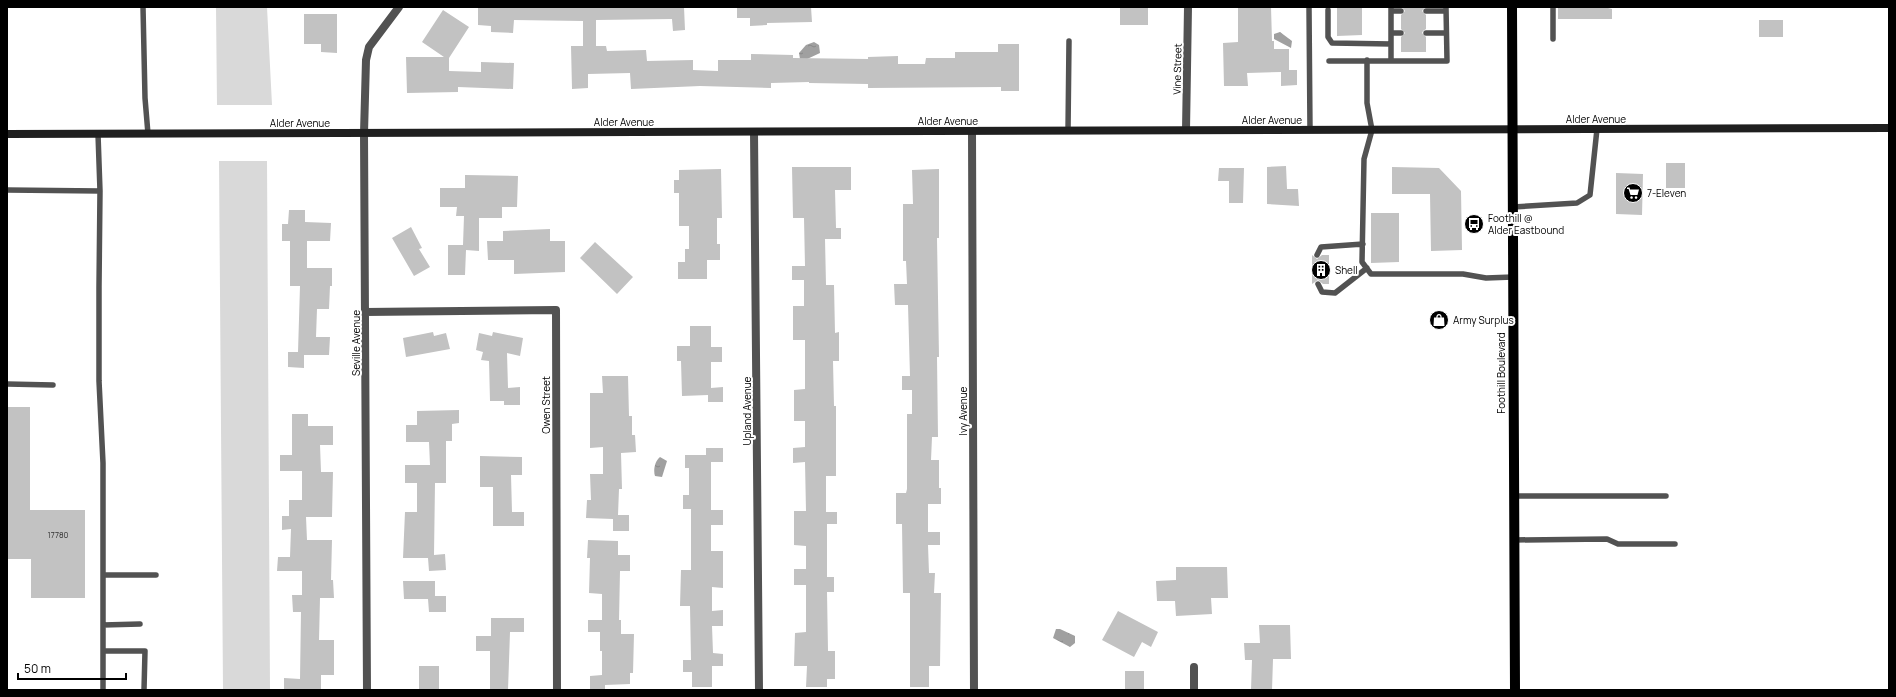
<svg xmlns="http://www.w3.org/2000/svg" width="1896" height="697" font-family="Manrope,sans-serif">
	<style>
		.green { fill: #d9d9d9 }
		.water { fill: url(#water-ripples) }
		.building { fill: #c2c2c2 }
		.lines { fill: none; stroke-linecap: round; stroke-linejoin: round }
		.lane { stroke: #525252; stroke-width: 5.5 }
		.street { stroke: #525252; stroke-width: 8 }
		.secondary { stroke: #1f1f1f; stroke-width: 8 }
		.primary { stroke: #000; stroke-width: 10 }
		.labels { text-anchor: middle; stroke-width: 4; stroke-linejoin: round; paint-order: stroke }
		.number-label { font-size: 8px; fill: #303030 }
		.street-label { font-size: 10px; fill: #000; stroke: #fff }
		.poi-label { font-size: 10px; fill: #000; stroke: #fff; text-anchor: start }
	</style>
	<defs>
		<pattern id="water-ripples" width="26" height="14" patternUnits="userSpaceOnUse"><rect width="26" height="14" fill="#a0a0a0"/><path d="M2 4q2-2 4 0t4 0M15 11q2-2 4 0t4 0" fill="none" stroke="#888"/></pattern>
	</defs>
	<rect width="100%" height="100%" fill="#fff"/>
	<path class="green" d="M216 7H267L272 105H217Z
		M219 161H267L270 690H223Z"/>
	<path class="water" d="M1280 32 1292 41 1291 48 1274 39V34Z
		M814 42 819 45 820 53 805 60 800 59 799 53 806 45Z
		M660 457 667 461 662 477 655 476C653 470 655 461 660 457Z
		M1056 629H1060L1075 636V643L1070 647 1053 638Z"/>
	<path class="building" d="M478 7H684L685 30 673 31 672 19 596 20V46H606L607 51 646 50 647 61 693 60V70L718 71V60H751V54L793 55V58L868 59V57L898 56V64H925L926 58H955V52H998V44H1019V91H1001V87L868 88V84L809 83V82L771 83V88L700 86 631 89 630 73 588 74V88L572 89 571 46H583V21L514 20 513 33 491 32V26L478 25Z
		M737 7H811L812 22 767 23V25L750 26V18H737Z
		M1120 7H1148V25H1120Z
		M1238 7H1271L1272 41H1274V49H1289V70H1297V85L1281 86V72L1247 73 1248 86H1224L1223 43 1238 42Z
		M1337 7H1362V35L1337 36Z
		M1402 7H1425L1422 11 1426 15V29L1423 31 1422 33 1426 37V52H1401V37L1405 33 1401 29V15L1405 11Z
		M1558 7H1604L1612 9V19H1558Z
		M443 10 469 27 449 58V71L481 72V62L514 63 513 89 458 87V92L407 93 406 57H444L422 42Z
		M304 14H337V53L321 52V44H304Z
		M1759 20H1783V37H1759Z
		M1666 163H1685V188H1666Z
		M1286 166 1287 189H1298L1299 206 1267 204V167Z
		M792 167H851V190H835L836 228H841V239H825L826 285H834L835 333 839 332V361H833L834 406H836V476H826V512H837V524H827V577H834V592H827L828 651H835V679H827V687H806L807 666H794L795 633 806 632V585H794V569H806V546L794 545V511H806L805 462 793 463V448L805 447V421H794V390L805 389V340H793V306H804V280H792V266H805L804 218H793Z
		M1392 167 1439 168 1461 191 1462 250 1431 251 1430 194H1392Z
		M1219 168H1244L1243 203H1229V181H1218Z
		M721 169 722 218H717V244H720V260H707V279H678V262H685V249H689V226H679V193H674V180H679V170Z
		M939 169V238H937L939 357H937L938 437H932L931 460H939V488H941V504H928V532H940V545H928L929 573H935L934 593H941L940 666H929V687H910V593H903L902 524H896V493H906L907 489V414H912V390H902V376H910L908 305H895L894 284H907L906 261H903V204H913L912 170Z
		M1616 173 1643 174 1642 215 1616 214Z
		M465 175 518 176 517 207H502V218H479V251L466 250 465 275H448V245H463L464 216H456L457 207H440V188H465Z
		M289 210H305V222L331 223 330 241H307V268H332V286H330L329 309H317L316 337H330L329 355H304V368L288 367V352H298L300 286H290V241H282V224H288Z
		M1371 213H1399V262L1371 263Z
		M411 227 422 248 419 249 430 267 414 276 392 238Z
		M550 229V241H565V272L514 274V260H488L487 241H503V231Z
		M595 242 633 277 617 294 580 258Z
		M1312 255 1317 259 1322 255H1329V284H1323L1318 280 1312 284Z
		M690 326H711V347H722V362H711V388L723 387V402H708V395L682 396 681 361H677V346H690Z
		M433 332 434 336 446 333 450 349 406 357 403 338Z
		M493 332 523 338 520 356 507 353 508 388 520 387V405H504V401H490L489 361 481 360 483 352 476 350 479 333 492 336Z
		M602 376H628L629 416H632V435H635L636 452 621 453 622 489H619L618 515H629V531H613V519L586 518 587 500H591L590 474H603V447L590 448V393H603Z
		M7 407H30V510H85V598H31V559H7Z
		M459 410V423L452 424V441H446V483H435L434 555 445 554 446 570 429 571 428 558H403L405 512H417V483H405V465H430L429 442H406V425H417V411Z
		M292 414H308V426H333V445H320L321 472H333L332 517H306L307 540H332L331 580H333L334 598H320L319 640H334V675H321V690H284V678L300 679 301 612H293L292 595H302V571H277L278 557H290L291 529 282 530V516H289V500H302V471H280V455H292Z
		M706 448H723V462H711V510H723V525H711V551H723V588L712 587V611L723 610V626H712L713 653 723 654V666H712V687H692V672H683V660H691L690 606H680L681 570H691V509H683V495H689V468H685V455H706Z
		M480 456 522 457V475H511L512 512H524V526H493V487H480Z
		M588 540 618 541V555H630V571H620L619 620H621V634H634L633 673H630V684L605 685V690H590V676L602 675V651H600V632H588V620H602V594L589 593 590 558H587Z
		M1176 567H1227L1228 598H1211L1212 614 1176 616 1175 601H1157L1156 581 1176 580Z
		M403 581H435V596H446V612H429L428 599H404Z
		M1118 611 1158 632 1151 647 1142 642 1134 657 1102 640Z
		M491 618H524V632H510L508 690H490V651H476V636H491Z
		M1259 625H1290L1291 659H1273L1272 690H1251L1252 660H1245L1244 643H1260Z
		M419 666H439V690H419Z
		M1125 671H1144V690H1125Z"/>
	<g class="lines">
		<path class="lane" d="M143 7 145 98 148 134
			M1309 7 1310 130
			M1553 7V39
			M1328 10V37L1332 43 1391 44
			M1391 11H1401
			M1426 11H1446
			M1391 33H1401
			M1426 33H1446
			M1367 60V103L1372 130 1364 159 1362 262 1371 274H1463L1486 278 1513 277
			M1329 61H1447L1446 7
			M1391 61V7
			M1068 131 1069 41
			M7 190 100 191 98 134
			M100 191 99 287V381L103 463V690
			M1513 207 1577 203 1590 195 1597 129
			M1317 255 1321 247 1363 244
			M1318 284 1322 292 1335 293 1367 268
			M7 384 53 385
			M1514 496H1666
			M1514 540 1607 539 1618 544H1675
			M103 575H156
			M103 625 140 624
			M103 651H145L144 690"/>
		<path class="street" d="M1186 130 1188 7
			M972 131 974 690
			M754 132 759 690
			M365 312 556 310 557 690
			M1194 667V690
			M367 690 364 133 366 60 369 47 399 7"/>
		<path class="secondary" d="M7 134 1889 128"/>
		<path class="primary" d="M1512 7 1515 690"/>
	</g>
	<defs>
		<g id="supermarket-disc" transform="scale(1)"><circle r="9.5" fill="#000" stroke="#fff"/><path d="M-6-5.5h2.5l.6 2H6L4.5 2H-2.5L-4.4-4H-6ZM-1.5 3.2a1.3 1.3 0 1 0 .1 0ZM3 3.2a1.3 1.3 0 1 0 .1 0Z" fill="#fff"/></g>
		<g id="bus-disc" transform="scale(1)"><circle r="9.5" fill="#000" stroke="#fff"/><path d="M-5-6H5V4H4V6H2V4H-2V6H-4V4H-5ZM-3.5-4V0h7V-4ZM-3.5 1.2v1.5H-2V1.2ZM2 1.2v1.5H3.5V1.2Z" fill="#fff"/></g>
		<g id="building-disc" transform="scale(1)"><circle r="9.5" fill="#000" stroke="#fff"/><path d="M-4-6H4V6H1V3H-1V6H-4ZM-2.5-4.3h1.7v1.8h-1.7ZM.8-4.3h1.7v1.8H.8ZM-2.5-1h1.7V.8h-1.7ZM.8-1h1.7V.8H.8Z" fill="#fff"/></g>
		<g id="shop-disc" transform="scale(1)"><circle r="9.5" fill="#000" stroke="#fff"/><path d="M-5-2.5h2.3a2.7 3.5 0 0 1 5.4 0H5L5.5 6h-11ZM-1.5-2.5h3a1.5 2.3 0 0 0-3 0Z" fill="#fff"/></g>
	</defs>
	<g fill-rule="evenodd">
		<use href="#supermarket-disc" x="1633" y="193"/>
		<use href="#bus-disc" x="1474" y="224"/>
		<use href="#building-disc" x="1321" y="270"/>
		<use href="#shop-disc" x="1439" y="320"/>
	</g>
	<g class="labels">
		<g class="number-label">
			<text x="58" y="538">17780</text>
		</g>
		<g class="street-label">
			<text transform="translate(1177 69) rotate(-89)" y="4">Vine Street</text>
			<text x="1596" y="123">Alder Avenue</text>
			<text x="1272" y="124">Alder Avenue</text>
			<text x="948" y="125">Alder Avenue</text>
			<text x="624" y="126">Alder Avenue</text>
			<text x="300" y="127">Alder Avenue</text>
			<text transform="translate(356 343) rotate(-90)" y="4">Seville Avenue</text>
			<text transform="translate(1501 373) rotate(-90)" y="4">Foothill Boulevard</text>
			<text transform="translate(546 405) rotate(-90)" y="4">Owen Street</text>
			<text transform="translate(747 411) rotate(-90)" y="4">Upland Avenue</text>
			<text transform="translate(963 411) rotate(-90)" y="4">Ivy Avenue</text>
		</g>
		<g class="poi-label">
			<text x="1647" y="197">7-Eleven</text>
			<text x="1488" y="222">Foothill @<tspan x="1488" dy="12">Alder Eastbound</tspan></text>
			<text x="1335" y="274">Shell</text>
			<text x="1453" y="324">Army Surplus</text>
		</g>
	</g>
	<rect width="1896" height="697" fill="none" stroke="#000000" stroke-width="16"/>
	<path d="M18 673v6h108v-6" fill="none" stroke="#000000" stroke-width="2"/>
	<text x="24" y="673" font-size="12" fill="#000000" stroke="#ffffff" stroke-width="3" paint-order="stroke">50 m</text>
</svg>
